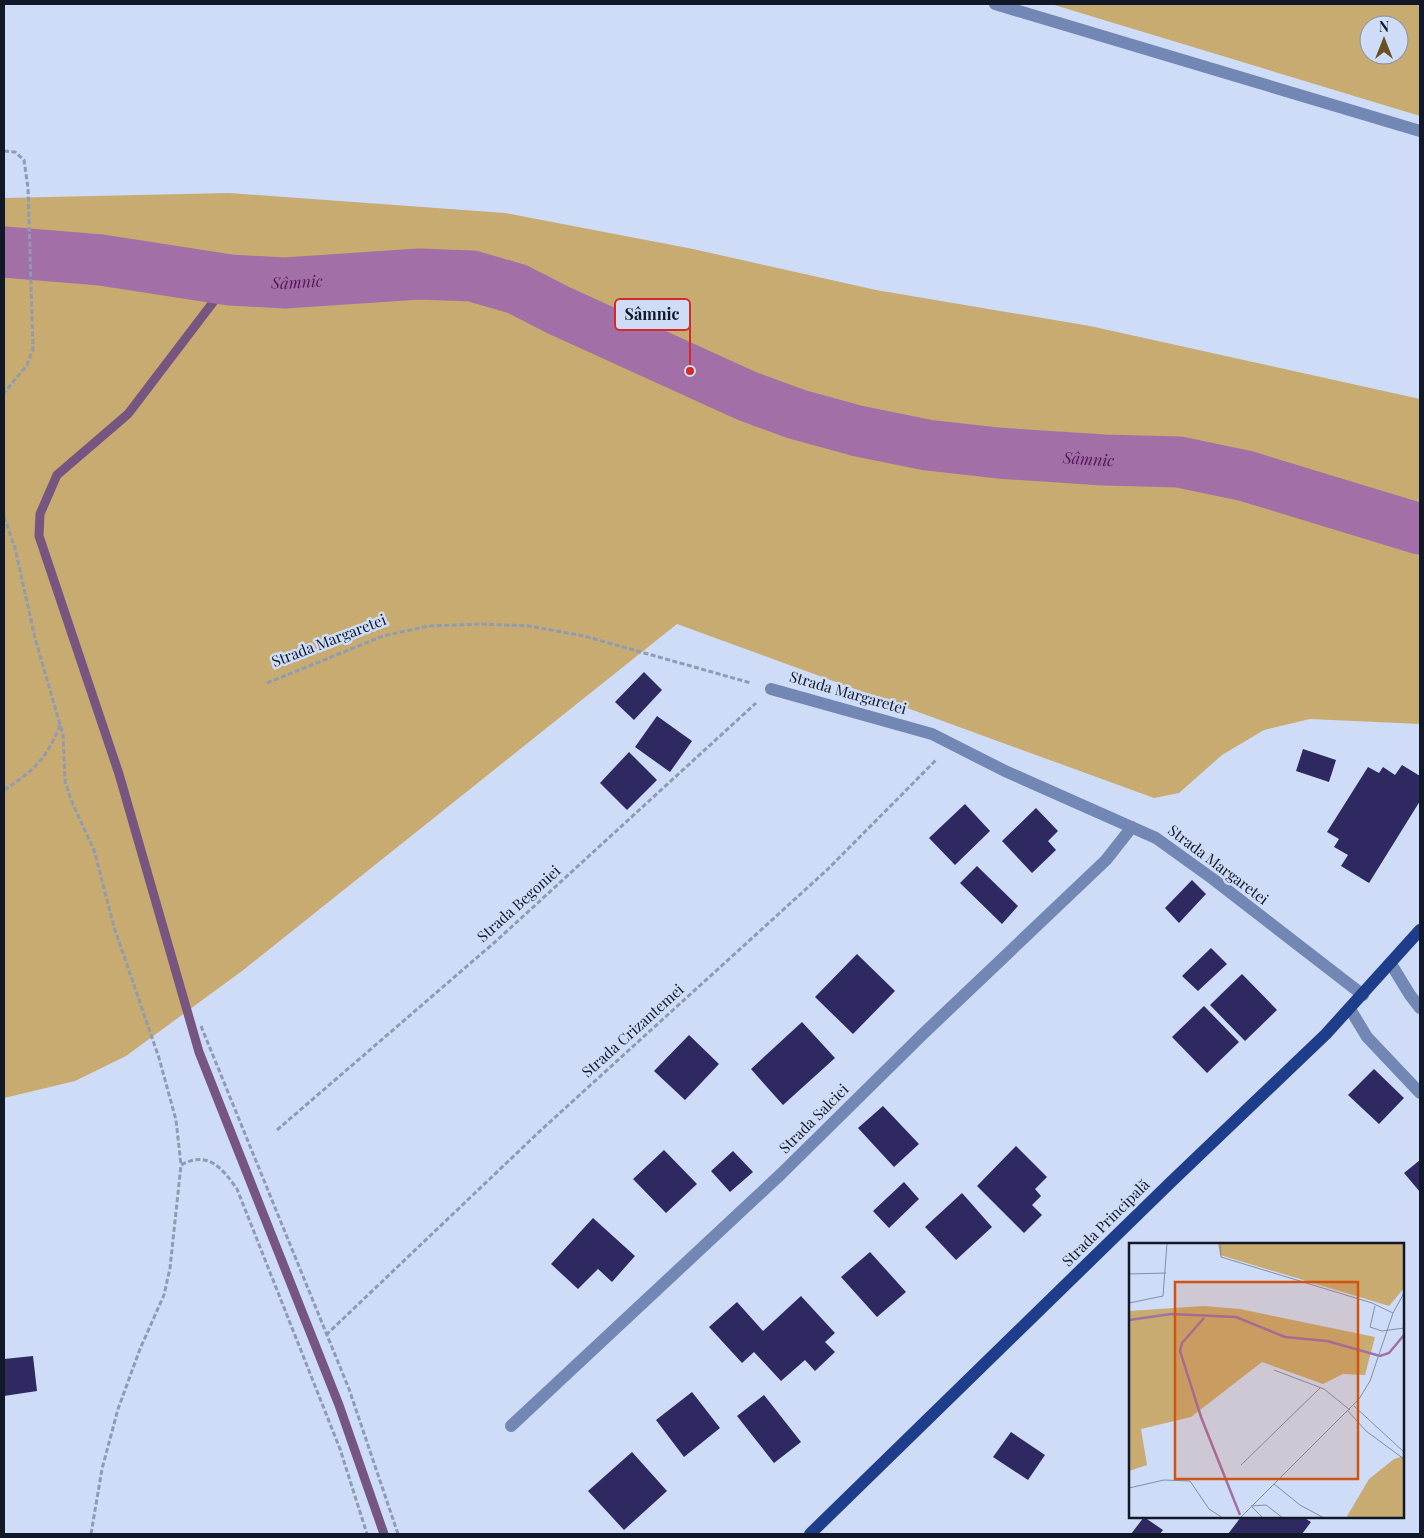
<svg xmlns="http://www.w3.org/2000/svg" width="1424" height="1538" font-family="'Playfair Display',serif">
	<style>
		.green { fill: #c8ab70; fill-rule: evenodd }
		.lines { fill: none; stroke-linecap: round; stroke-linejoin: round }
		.stream { stroke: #765680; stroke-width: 9 }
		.river { stroke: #a270a6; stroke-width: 51 }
		.building { fill: #2f2962 }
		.path { stroke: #8f9bb2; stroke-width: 3; stroke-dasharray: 5 2.5; stroke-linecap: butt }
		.minor { stroke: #7287b3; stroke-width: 12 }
		.major { stroke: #1e3d8a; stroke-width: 12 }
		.labels { text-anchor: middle; stroke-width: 5; stroke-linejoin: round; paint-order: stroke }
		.street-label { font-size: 15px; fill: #111828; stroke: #cedcf7 }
		.water-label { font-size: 16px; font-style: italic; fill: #55175b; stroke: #cedcf7 }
		.inset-river { fill: none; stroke: #a270a6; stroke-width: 2.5 }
		.inset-road { fill: none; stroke: #828ea4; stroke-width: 1 }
		.view { fill: #d2520f; fill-opacity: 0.15; stroke: #d2520f; stroke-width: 2.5 }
		.inset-edge { fill: none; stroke: #111828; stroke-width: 2.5 }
		.leader { fill: none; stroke: #d62828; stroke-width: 2 }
		.callout-dot { fill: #d62828; stroke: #cedcf7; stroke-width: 2 }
		.callout { fill: #cedcf7; stroke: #d62828; stroke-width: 2 }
		.callout-label { font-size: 16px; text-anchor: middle; font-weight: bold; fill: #111828 }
	</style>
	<rect width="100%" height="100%" fill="#cedcf7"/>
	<path class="green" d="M1051 4H1420V116ZM1369 25H1399V55H1369Z
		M229 193 505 213 693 249 876 290 1090 326 1420 399V724L1310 719 1264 730 1222 755 1179 793 1154 798 677 624 242 971 126 1056 75 1081 4 1098V198Z"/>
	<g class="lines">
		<path class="stream" d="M230 280 128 414 57 475 40 514 39 536 119 774 199 1052 339 1405 384 1534"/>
		<path class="river" id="s1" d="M4 252 101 260 230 280 285 283 419 274 472 276 517 289 558 310 747 396 796 414 858 431 927 445 998 453 1104 460 1179 462 1246 476 1420 529"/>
	</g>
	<path class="building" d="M644 672 662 690 634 720 615 702Z
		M657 716 692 741 670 772 635 747Z
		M1303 749 1336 760 1329 782 1296 771Z
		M629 752 657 780 627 810 600 783Z
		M1402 765 1420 776V801L1369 883 1341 866 1348 855 1334 847 1339 839 1327 832 1368 767 1379 773 1383 767 1395 775Z
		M965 804 990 831 955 865 929 838Z
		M1036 808 1058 831 1048 841 1056 850 1032 873 1002 841Z
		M977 866 1018 906 1002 924 960 883Z
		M1192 880 1206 894 1179 923 1165 908Z
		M1211 948 1227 964 1198 991 1182 976Z
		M857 954 895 991 853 1034 815 997Z
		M1242 974 1277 1010 1245 1041 1210 1005Z
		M1204 1006 1239 1042 1207 1073 1172 1037Z
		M802 1022 835 1058 783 1105 751 1069Z
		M689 1035 719 1064 685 1100 654 1071Z
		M1374 1069 1404 1098 1379 1124 1348 1095Z
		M883 1106 919 1144 894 1167 858 1128Z
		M1016 1146 1047 1177 1035 1189 1041 1196 1032 1205 1042 1215 1024 1233 977 1186Z
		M664 1150 697 1184 666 1213 633 1179Z
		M733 1151 753 1172 730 1192 711 1171Z
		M1420 1160V1192L1404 1173Z
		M904 1182 919 1199 889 1228 873 1211Z
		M962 1193 992 1227 956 1260 925 1227Z
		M593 1218 635 1256 612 1282 598 1269 578 1289 551 1264Z
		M870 1252 906 1292 877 1317 841 1277Z
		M801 1296 835 1333 825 1342 835 1352 815 1371 805 1360 781 1381 754 1352 742 1363 709 1327 737 1302 763 1331Z
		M33 1356 37 1391 4 1396V1359Z
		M692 1392 720 1428 684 1457 656 1420Z
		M764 1395 801 1442 774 1463 737 1416Z
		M1011 1432 1045 1455 1028 1480 993 1457Z
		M632 1452 667 1491 624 1530 588 1491Z
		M1144 1517 1163 1530 1160 1534H1131Z
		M1241 1517H1303L1311 1522 1302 1534H1228Z"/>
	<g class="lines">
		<path class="path" d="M4 151 15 152 24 160 28 188 33 349 27 365 4 393
			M4 517 15 548 35 638 63 735 65 781 71 800 94 850 114 927 159 1058 176 1120 181 1165
			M267 683 383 636 429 626 482 624 529 626 584 636 751 683
			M4 790C34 771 47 758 60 725
			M201 1026 349 1389 398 1534
			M277 1130 495 942 756 703
			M326 1335 540 1131 828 869 937 759
			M91 1534 102 1469 118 1409 140 1349 164 1295 170 1268 181 1165C208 1150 222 1168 237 1189L340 1449 367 1534"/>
		<path class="minor" d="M995 4 1420 131
			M771 689 932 734 1005 771 1156 838 1213 879 1363 995
			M1391 964 1410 995 1420 1008
			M1350 1009 1367 1037 1420 1093
			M511 1426 781 1174 923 1034 1106 860 1132 827"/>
		<path class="major" d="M810 1534 1171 1182 1326 1034 1420 930"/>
	</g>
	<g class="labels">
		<g class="street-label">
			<text transform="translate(329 641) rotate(-21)" y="5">Strada Margaretei</text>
			<text transform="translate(848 693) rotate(16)" y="5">Strada Margaretei</text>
			<text transform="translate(1218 865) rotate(37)" y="5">Strada Margaretei</text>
			<text transform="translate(519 904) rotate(-42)" y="5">Strada Begoniei</text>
			<text transform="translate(633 1031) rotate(-42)" y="5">Strada Crizantemei</text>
			<text transform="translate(814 1119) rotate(-45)" y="5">Strada Salciei</text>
			<text transform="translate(1106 1223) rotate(-45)" y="5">Strada Principală</text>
		</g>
		<g class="water-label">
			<text dy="6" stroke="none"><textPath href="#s1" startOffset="295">Sâmnic</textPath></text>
			<text dy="6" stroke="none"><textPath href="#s1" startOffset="1120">Sâmnic</textPath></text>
		</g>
	</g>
	<g transform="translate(1129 1243)">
		<rect width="275" height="275" fill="#cedcf7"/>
		<path d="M89 0H275V45L260 63 91 12ZM75 63 111 66 246 94 236 132 214 131 194 141 133 119 62 174 12 186 18 222 0 228V68ZM275 213V275H217L240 236 265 216Z" fill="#c8ab70"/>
		<path class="inset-river" d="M75 75 53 100 51 108 72 174 111 272M0 77 42 71 107 74 156 94 198 98 251 113 260 110 275 92"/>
		<path class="inset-road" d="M91 0 92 14 243 60 264 70M0 31 37 30M0 60 34 53 38 0M246 63 241 84 253 88 275 85M145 127 195 146 221 167M225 163 275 209M219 168 237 188 275 216M112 222 191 145M145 241 171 262 195 275M0 245 35 237 61 238 80 266 94 275M122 263 137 262 154 275M122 263 134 275M111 275 230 156 241 138 264 70 275 50"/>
		<path class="view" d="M46 39H229V236H46Z"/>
		<rect width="275" height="275" class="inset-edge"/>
	</g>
	<path class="leader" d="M690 371L690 315"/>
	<circle class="callout-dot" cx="690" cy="371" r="5"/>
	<rect class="callout" x="615" y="299" width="75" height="31" rx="5"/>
	<g class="callout-label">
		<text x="652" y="320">Sâmnic</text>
	</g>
	<rect width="1424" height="1538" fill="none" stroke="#111828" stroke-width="10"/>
	<g transform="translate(1384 40)"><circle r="24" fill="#cedcf7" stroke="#828ea4"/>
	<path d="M0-4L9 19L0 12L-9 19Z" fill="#695222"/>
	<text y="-8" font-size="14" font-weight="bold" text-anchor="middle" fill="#111828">N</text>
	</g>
</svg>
